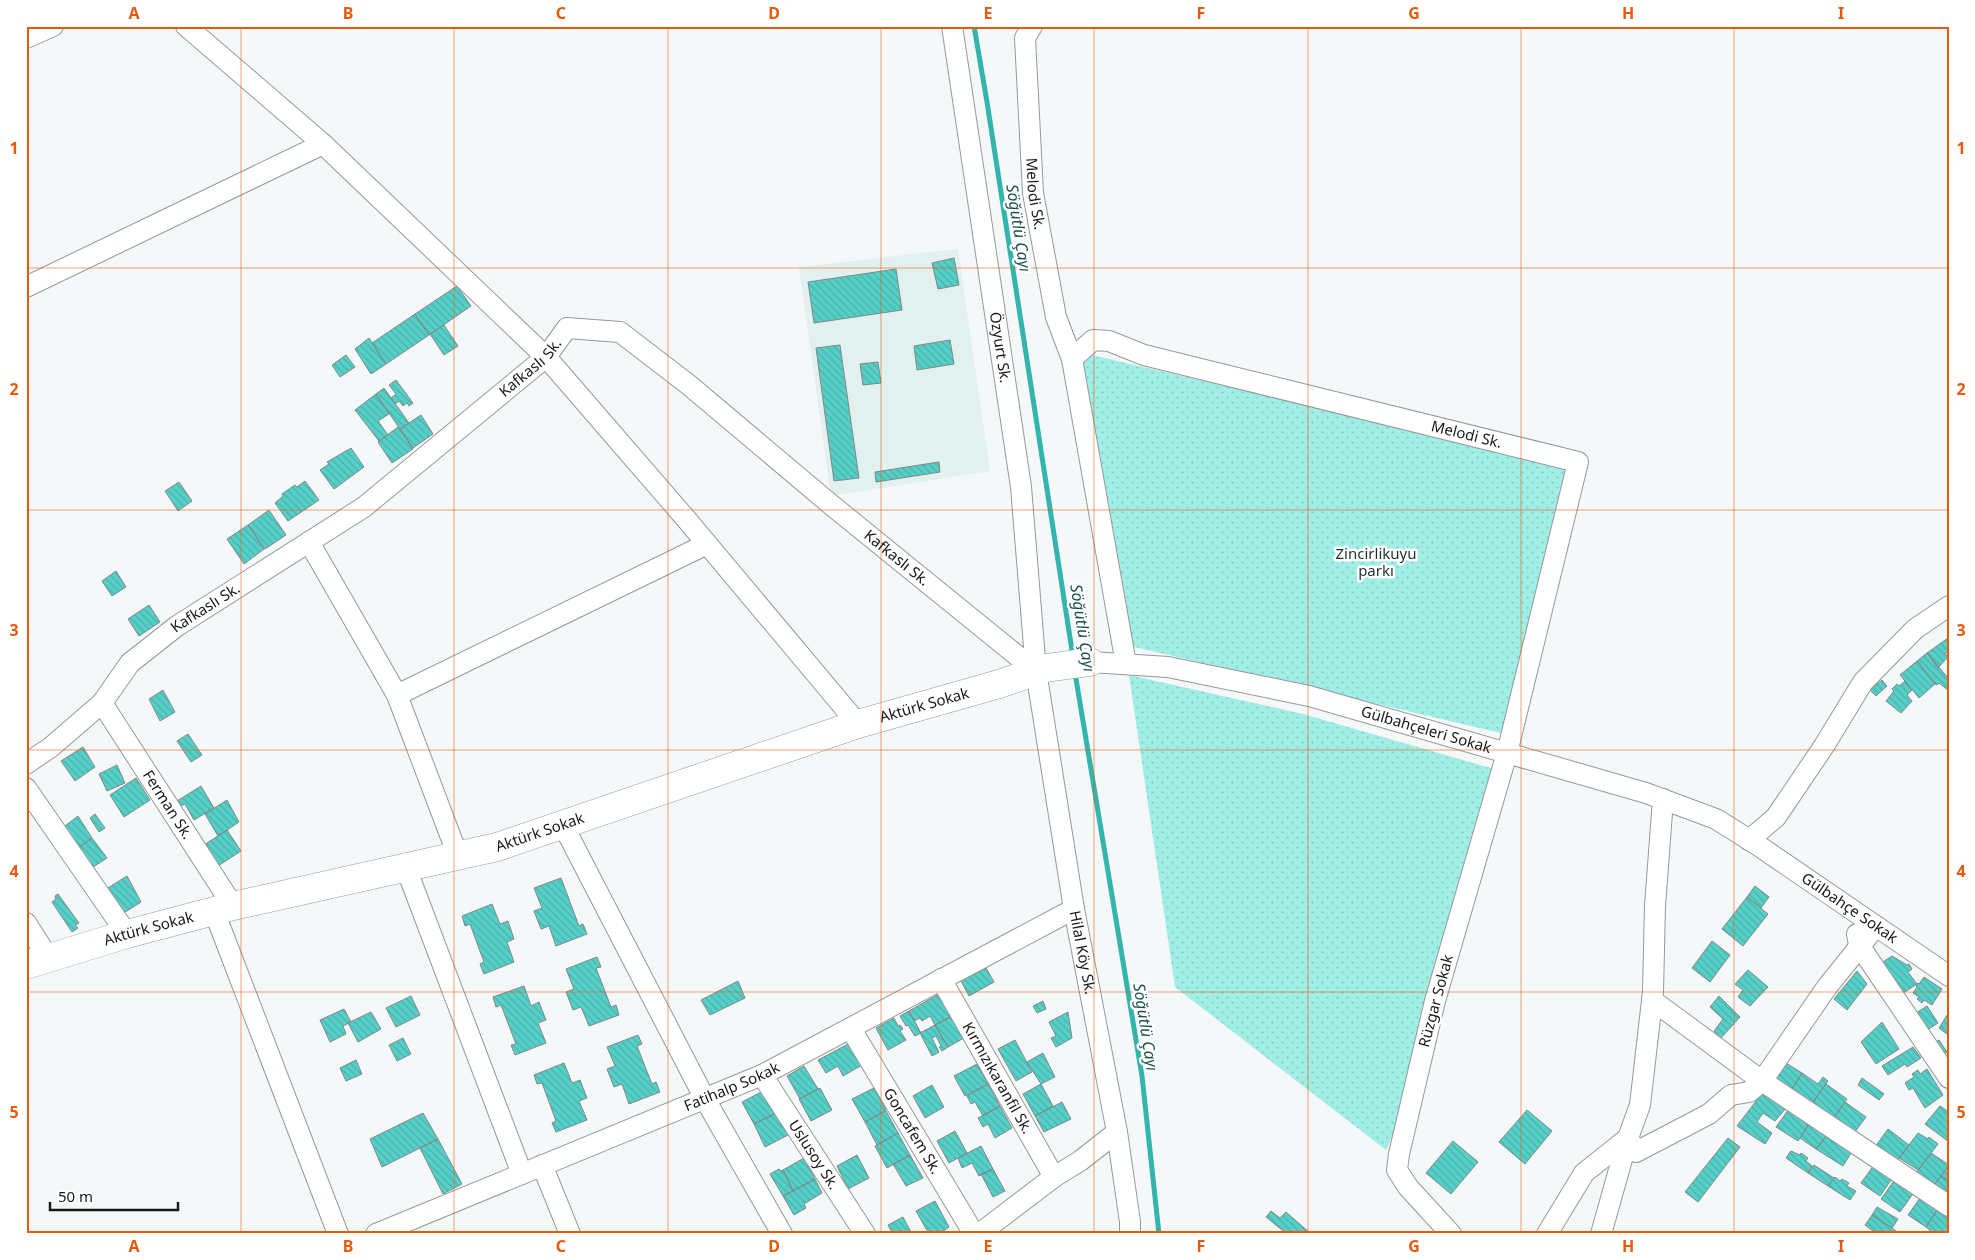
<svg xmlns="http://www.w3.org/2000/svg" width="1975" height="1260" font-family="'Noto Sans',sans-serif">
	<style>
		.built { fill: #e2f0ee }
		.park { fill: url(#park-dots) }
		.lines { fill: none; stroke-linecap: round; stroke-linejoin: round }
		.stream { stroke: #33b5ad; stroke-width: 5 }
		.building { fill: url(#building-back-hatch); stroke: #838887 }
		.street-casing { stroke: #959a99; stroke-width: 22 }
		.secondary-casing { stroke: #959a99; stroke-width: 29 }
		.street { stroke: #fff; stroke-width: 20 }
		.secondary { stroke: #fff; stroke-width: 28 }
		.grid { fill: none; stroke: #e8590c; stroke-width: 1; stroke-opacity: 0.55 }
		.labels { text-anchor: middle; stroke-width: 5; stroke-linejoin: round; paint-order: stroke }
		.street-label { font-size: 15px; fill: #171818; stroke: #fff }
		.park-label { font-size: 15px; fill: #1c3230; stroke: #fff }
		.water-label { font-size: 16px; font-style: italic; fill: #1b504d; stroke: #fff }
		.neatline { fill: none; stroke: #e8590c; stroke-width: 2 }
		.grid-label { font-size: 16px; text-anchor: middle; font-weight: bold; fill: #e8590c }
	</style>
	<defs>
		<pattern id="park-dots" width="8" height="8" patternUnits="userSpaceOnUse" patternTransform="scale(1.25)"><rect width="8" height="8" fill="#a1eee7"/><path d="M2 2h.1M6 6h.1" fill="none" stroke="#8acbc5" stroke-width="1.8" stroke-linecap="round"/></pattern>
		<pattern id="building-back-hatch" width="6" height="6" patternUnits="userSpaceOnUse" patternTransform="scale(1.25)"><rect width="6" height="6" fill="#55d0c8"/><path d="M-1 5l2 2M0 0l6 6M5-1l2 2" fill="none" stroke="#49b2ab"/></pattern>
	</defs>
	<rect width="100%" height="100%" fill="#f4f8f8"/>
	<path class="built" d="M958 249 990 471 831 496 799 267Z"/>
	<path class="park" d="M1079 352 1573 467 1505 734 1126 645Z
		M1129 675 1303 714 1501 771 1436 1042 1386 1150 1175 987Z"/>
	<g class="lines">
		<path class="stream" d="M974 26 987 102 1073 657
			M1075 673 1142 1076 1159 1234"/>
	</g>
	<path class="building" d="M954 258 959 285 938 289 932 263Z
		M896 269 902 310 814 323 808 282Z
		M457 286 471 306 429 335 415 314Z
		M415 314 429 335 386 364 372 343Z
		M444 325 458 346 444 355 430 334Z
		M369 338 386 364 371 374 355 349Z
		M950 340 954 364 917 370 914 346Z
		M840 345 859 478 834 481 816 348Z
		M346 355 355 367 340 377 332 365Z
		M878 362 881 383 863 385 860 364Z
		M396 380 413 403 409 406 407 403 403 406 399 401 395 404 391 398 396 394 389 385Z
		M384 388 409 423 400 429 376 394Z
		M376 394 389 414 378 421 388 435 379 441 355 410Z
		M421 415 433 434 413 448 400 429Z
		M398 427 413 449 392 463 378 442Z
		M351 448 364 467 334 489 320 470 329 464 327 462Z
		M939 462 940 472 876 482 875 472Z
		M305 481 319 500 288 521 275 503 283 496 282 494 295 485 297 487Z
		M179 482 192 501 178 511 165 491Z
		M269 510 286 535 265 549 248 525Z
		M248 525 264 549 244 564 227 539Z
		M116 571 126 587 112 596 102 581Z
		M149 605 160 622 139 636 128 619Z
		M1948 638 1949 651 1945 654 1948 657 1938 668 1927 653Z
		M1927 653 1949 679V691L1939 683 1937 685 1935 684 1917 661Z
		M1917 661 1935 684 1919 698 1900 675Z
		M1882 680 1887 686 1876 696 1870 690Z
		M1905 681 1912 690 1907 695 1912 701 1901 713 1886 701 1894 691 1892 689 1897 684 1899 686Z
		M163 690 175 712 160 721 149 699Z
		M188 734 202 755 191 762 177 741Z
		M83 747 95 767 75 781 61 761Z
		M117 765 125 783 107 791 99 774Z
		M136 778 150 800 124 817 110 795Z
		M201 786 214 808 194 820 185 804 180 806 177 801Z
		M227 800 239 822 218 836 205 814Z
		M95 814 105 828 99 832 90 818Z
		M78 816 92 838 75 850 61 829Z
		M227 830 241 851 218 866 204 845Z
		M92 838 107 858 87 871 74 851Z
		M127 876 141 902 119 916 103 891Z
		M561 878 579 926 583 924 587 934 556 946 549 926 541 929 534 911 542 908 534 888Z
		M1755 886 1769 897 1761 908 1747 897Z
		M58 894 79 923 75 925 78 928 72 932 52 902 56 899 55 896Z
		M1747 897 1768 914 1743 946 1722 929Z
		M492 904 500 924 508 921 514 939 507 942 514 962 484 974 480 964 484 962 470 924 465 926 462 916Z
		M1712 941 1730 955 1710 982 1692 968Z
		M1892 956 1907 965 1909 964 1912 969 1908 972 1917 984 1900 995 1880 964Z
		M597 957 601 967 596 968 611 1007 616 1005 619 1015 589 1026 581 1007 573 1010 566 992 574 989 566 969Z
		M986 968 994 982 969 996 961 981Z
		M1748 970 1768 987 1750 1006 1738 997 1743 990 1735 984Z
		M1857 971 1867 984 1847 1010 1834 999Z
		M1924 977 1942 989 1932 1005 1924 1000 1922 1003 1917 999 1919 997 1913 993 1917 987 1916 986 1918 983 1919 984Z
		M738 981 745 998 710 1015 701 1000Z
		M524 986 531 1006 539 1002 546 1020 538 1023 546 1043 515 1055 511 1045 516 1044 501 1005 496 1007 493 997Z
		M939 994 952 1016 935 1025 930 1016 922 1021 920 1018 914 1021 909 1011Z
		M411 996 420 1015 396 1027 386 1008Z
		M1719 996 1740 1017 1721 1038 1714 1031 1723 1019 1710 1007Z
		M1043 1001 1046 1009 1037 1013 1033 1006Z
		M1927 1006 1938 1023 1924 1032 1913 1015Z
		M344 1009 351 1022 343 1026 346 1034 330 1042 320 1020Z
		M909 1011 921 1033 915 1036 908 1025 906 1026 900 1016Z
		M371 1012 381 1029 358 1042 348 1023Z
		M1068 1012 1072 1038 1056 1047 1051 1038 1056 1036 1049 1022Z
		M1949 1012V1034L1948 1035 1939 1028Z
		M952 1016 964 1038 948 1047 935 1025Z
		M894 1018 898 1026 900 1025 903 1029 900 1031 906 1040 888 1050 876 1028Z
		M1882 1022 1899 1049 1876 1064 1861 1042Z
		M935 1025 948 1047 942 1051 939 1047 941 1046 936 1036 932 1038 939 1052 932 1056 920 1033Z
		M638 1035 642 1044 637 1046 652 1084 656 1082 660 1092 629 1104 622 1084 614 1087 607 1069 615 1066 607 1047Z
		M403 1038 411 1054 397 1061 389 1045Z
		M1015 1040 1032 1072 1016 1081 998 1049Z
		M1939 1040 1947 1052 1941 1058 1932 1045Z
		M850 1043 862 1065 843 1076 838 1066 826 1073 818 1060Z
		M1913 1047 1921 1058 1907 1067 1905 1064 1888 1075 1882 1066Z
		M1043 1053 1055 1077 1041 1084 1027 1062Z
		M356 1060 362 1074 346 1081 340 1068Z
		M564 1063 572 1083 580 1080 587 1098 579 1101 587 1120 556 1132 552 1123 556 1121 542 1083 537 1084 534 1075Z
		M1786 1063 1802 1073 1791 1091 1773 1079Z
		M977 1064 988 1084 965 1096 954 1076Z
		M804 1066 818 1089 800 1099 787 1076Z
		M1927 1069 1943 1095 1925 1108 1913 1088 1909 1090 1905 1083 1914 1077 1912 1074 1918 1070 1920 1074Z
		M1802 1073 1818 1084 1823 1077 1828 1081 1811 1105 1791 1091Z
		M1862 1078 1884 1094 1879 1100 1858 1085Z
		M988 1084 1000 1106 983 1116 975 1102 971 1104 967 1096Z
		M1041 1084 1053 1106 1035 1116 1023 1094Z
		M1826 1084 1847 1099 1833 1119 1811 1105Z
		M932 1085 944 1107 925 1118 913 1096Z
		M820 1088 832 1110 811 1121 799 1099Z
		M874 1088 886 1110 865 1122 852 1099Z
		M765 1090 776 1113 754 1124 742 1102Z
		M1763 1092 1787 1107 1775 1121 1763 1113 1757 1122 1772 1133 1765 1144 1737 1126Z
		M1062 1102 1071 1119 1044 1132 1035 1116Z
		M1845 1102 1866 1117 1854 1133 1833 1119Z
		M1000 1106 1012 1128 995 1138 988 1124 983 1127 978 1118Z
		M1940 1106 1949 1112V1142L1925 1124Z
		M1789 1109 1810 1122 1798 1141 1776 1127Z
		M1527 1110 1552 1131 1525 1164 1499 1142Z
		M886 1111 898 1133 877 1145 865 1122Z
		M423 1113 438 1139 382 1167 370 1139Z
		M776 1113 788 1135 765 1147 754 1124Z
		M1810 1122 1828 1134 1816 1149 1800 1138Z
		M1888 1129 1909 1145 1897 1161 1875 1147Z
		M955 1131 967 1153 949 1163 937 1141Z
		M898 1133 910 1155 887 1168 875 1146Z
		M1918 1133 1928 1139 1929 1137 1938 1144 1918 1170 1899 1158Z
		M1828 1134 1853 1150 1843 1166 1816 1149Z
		M1728 1138 1740 1147 1698 1202 1685 1192Z
		M438 1139 462 1184 443 1194 420 1148Z
		M1453 1141 1478 1162 1451 1194 1426 1173Z
		M981 1146 993 1169 979 1176 972 1163 962 1168 958 1158Z
		M1791 1151 1800 1155 1801 1153 1808 1158 1806 1161 1812 1166 1808 1173 1786 1158Z
		M1931 1153 1949 1165 1934 1185 1916 1173Z
		M857 1155 869 1178 848 1189 837 1166Z
		M910 1155 923 1178 906 1186 893 1164Z
		M804 1158 815 1179 793 1191 783 1170Z
		M1814 1165 1834 1178 1828 1186 1808 1173Z
		M1874 1165 1893 1177 1880 1196 1861 1183Z
		M1949 1165V1181L1941 1176Z
		M779 1169 781 1171 783 1170 793 1191 783 1196 770 1174Z
		M993 1169 1005 1191 993 1197 981 1174Z
		M1941 1176 1949 1181V1195L1934 1185Z
		M1835 1177 1840 1181 1842 1179 1849 1183 1847 1186 1856 1191 1850 1200 1828 1186Z
		M1896 1178 1915 1191 1900 1212 1881 1199Z
		M815 1179 822 1193 804 1204 806 1208 794 1215 783 1196Z
		M1922 1195 1939 1207 1926 1227 1908 1215Z
		M935 1201 949 1227 939 1234H929L916 1211Z
		M1877 1207 1898 1219 1892 1228 1872 1215Z
		M1939 1207 1949 1214V1234H1934L1926 1227Z
		M1271 1211 1280 1218 1286 1212 1311 1234H1287L1266 1217Z
		M1872 1215 1892 1228 1900 1234H1877L1865 1225Z
		M903 1217 912 1234H893L888 1225Z"/>
	<g class="lines">
		<g class="street-casing">
			<g id="street">
				<path d="M186 26 323 144 546 357 687 520 858 724"/>
				<path id="s1" d="M952 26 1021 487 1036 671 1074 909 1117 1132 1130 1222V1234"/>
				<path id="s2" d="M1032 26 1025 38 1033 193 1056 317 1072 359"/>
				<path d="M26 38 53 26"/>
				<path d="M26 287 323 144"/>
				<path d="M309 542 397 695 458 856"/>
				<path id="s3" d="M1090 662 1168 667 1309 696 1646 793 1716 819 1756 844 1949 976"/>
				<path id="s4" d="M1126 664 1072 359 1093 340 1109 341 1144 355 1578 462 1507 753 1435 1001 1399 1154 1397 1170 1408 1187 1451 1234"/>
				<path d="M397 695 707 544"/>
				<path id="s5" d="M102 703 233 906"/>
				<path id="s6" d="M26 764 51 747 102 703 130 663 177 626 364 507 546 357 567 328 620 332 689 385 829 503 1036 671"/>
				<path d="M26 788 127 934"/>
				<path d="M563 825 705 1099 782 1234"/>
				<path d="M1749 840 1776 817 1824 746 1863 682 1915 629 1949 606"/>
				<path d="M406 868 522 1174"/>
				<path d="M214 911 338 1234"/>
				<path d="M26 923 49 959"/>
				<path d="M1857 934 1859 945 1949 1078"/>
				<path id="s7" d="M941 979 1054 1177"/>
				<path d="M1652 1000 1762 1081 1949 1206"/>
				<path id="s8" d="M851 1029 974 1234"/>
				<path id="s9" d="M762 1075 865 1234"/>
				<path d="M542 1165 570 1234"/>
				<path id="s10" d="M376 1234 762 1075 1074 909"/>
				<path d="M979 1234 1054 1177 1080 1161 1117 1132"/>
				<path d="M1547 1234 1584 1173 1628 1138 1640 1105 1653 992 1655 906 1663 799"/>
				<path d="M1601 1234 1628 1138 1636 1152 1709 1114 1731 1095 1749 1092 1762 1081 1827 987 1876 926"/>
			</g>
		</g>
		<g class="secondary-casing">
			<g id="secondary">
				<path id="s11" d="M26 965 127 934 233 906 497 847 858 724 999 684 1046 668 1090 662"/>
			</g>
		</g>
		<use href="#street" class="street"/>
		<use href="#secondary" class="secondary"/>
	</g>
	<path class="grid" d="M241 26V1234M454 26V1234M668 26V1234M881 26V1234M1094 26V1234M1308 26V1234M1521 26V1234M1734 26V1234M26 268H1949M26 510H1949M26 750H1949M26 992H1949"/>
	<g class="labels">
		<g class="street-label">
			<text dy="5" stroke="none"><textPath href="#s2" startOffset="170">Melodi Sk.</textPath></text>
			<text dy="5" stroke="none"><textPath href="#s1" startOffset="325">Özyurt Sk.</textPath></text>
			<text dy="5" stroke="none"><textPath href="#s6" startOffset="645">Kafkaslı Sk.</textPath></text>
			<text dy="5" stroke="none"><textPath href="#s4" startOffset="724">Melodi Sk.</textPath></text>
			<text dy="5" stroke="none"><textPath href="#s6" startOffset="1110">Kafkaslı Sk.</textPath></text>
			<text dy="5" stroke="none"><textPath href="#s6" startOffset="240">Kafkaslı Sk.</textPath></text>
			<text dy="5" stroke="none"><textPath href="#s11" startOffset="936">Aktürk Sokak</textPath></text>
			<text dy="5" stroke="none"><textPath href="#s3" startOffset="344">Gülbahçeleri Sokak</textPath></text>
			<text dy="5" stroke="none"><textPath href="#s5" startOffset="121">Ferman Sk.</textPath></text>
			<text dy="5" stroke="none"><textPath href="#s11" startOffset="531">Aktürk Sokak</textPath></text>
			<text dy="5" stroke="none"><textPath href="#s3" startOffset="808">Gülbahçe Sokak</textPath></text>
			<text dy="5" stroke="none"><textPath href="#s11" startOffset="128">Aktürk Sokak</textPath></text>
			<text dy="5" stroke="none"><textPath href="#s1" startOffset="936">Hilal Köy Sk.</textPath></text>
			<text transform="translate(1436 1001) rotate(-75)" y="5">Rüzgar Sokak</text>
			<text dy="5" stroke="none"><textPath href="#s7" startOffset="114">Kırmızıkaranfil Sk.</textPath></text>
			<text dy="5" stroke="none"><textPath href="#s10" startOffset="385">Fatihalp Sokak</textPath></text>
			<text dy="5" stroke="none"><textPath href="#s8" startOffset="119">Goncafem Sk.</textPath></text>
			<text dy="5" stroke="none"><textPath href="#s9" startOffset="95">Uslusoy Sk.</textPath></text>
		</g>
		<g class="park-label">
			<text x="1376" y="559">Zincirlikuyu<tspan x="1376" dy="17">parkı</tspan></text>
		</g>
		<g class="water-label">
			<text transform="translate(1019 228) rotate(81)" y="6">Söğütlü Çayı</text>
			<text transform="translate(1083 628) rotate(81)" y="6">Söğütlü Çayı</text>
			<text transform="translate(1146 1027) rotate(81)" y="6">Söğütlü Çayı</text>
		</g>
	</g>
	<rect width="1975" height="1260" fill="none" stroke="#ffffff" stroke-width="55"/>
	<path d="M50 1202v8h128v-8" fill="none" stroke="#171818" stroke-width="2.5"/>
	<text x="58" y="1202" font-size="15" fill="#171818" stroke="#ffffff" stroke-width="4" paint-order="stroke">50 m</text>
	<rect x="28" y="28" width="1920" height="1204" class="neatline"/>
	<g class="grid-label">
		<text x="134" y="19">A</text>
		<text x="348" y="19">B</text>
		<text x="561" y="19">C</text>
		<text x="774" y="19">D</text>
		<text x="988" y="19">E</text>
		<text x="1201" y="19">F</text>
		<text x="1414" y="19">G</text>
		<text x="1628" y="19">H</text>
		<text x="1841" y="19">I</text>
		<text x="14" y="154">1</text>
		<text x="1961" y="154">1</text>
		<text x="14" y="395">2</text>
		<text x="1961" y="395">2</text>
		<text x="14" y="636">3</text>
		<text x="1961" y="636">3</text>
		<text x="14" y="877">4</text>
		<text x="1961" y="877">4</text>
		<text x="14" y="1118">5</text>
		<text x="1961" y="1118">5</text>
		<text x="134" y="1252">A</text>
		<text x="348" y="1252">B</text>
		<text x="561" y="1252">C</text>
		<text x="774" y="1252">D</text>
		<text x="988" y="1252">E</text>
		<text x="1201" y="1252">F</text>
		<text x="1414" y="1252">G</text>
		<text x="1628" y="1252">H</text>
		<text x="1841" y="1252">I</text>
	</g>
</svg>
